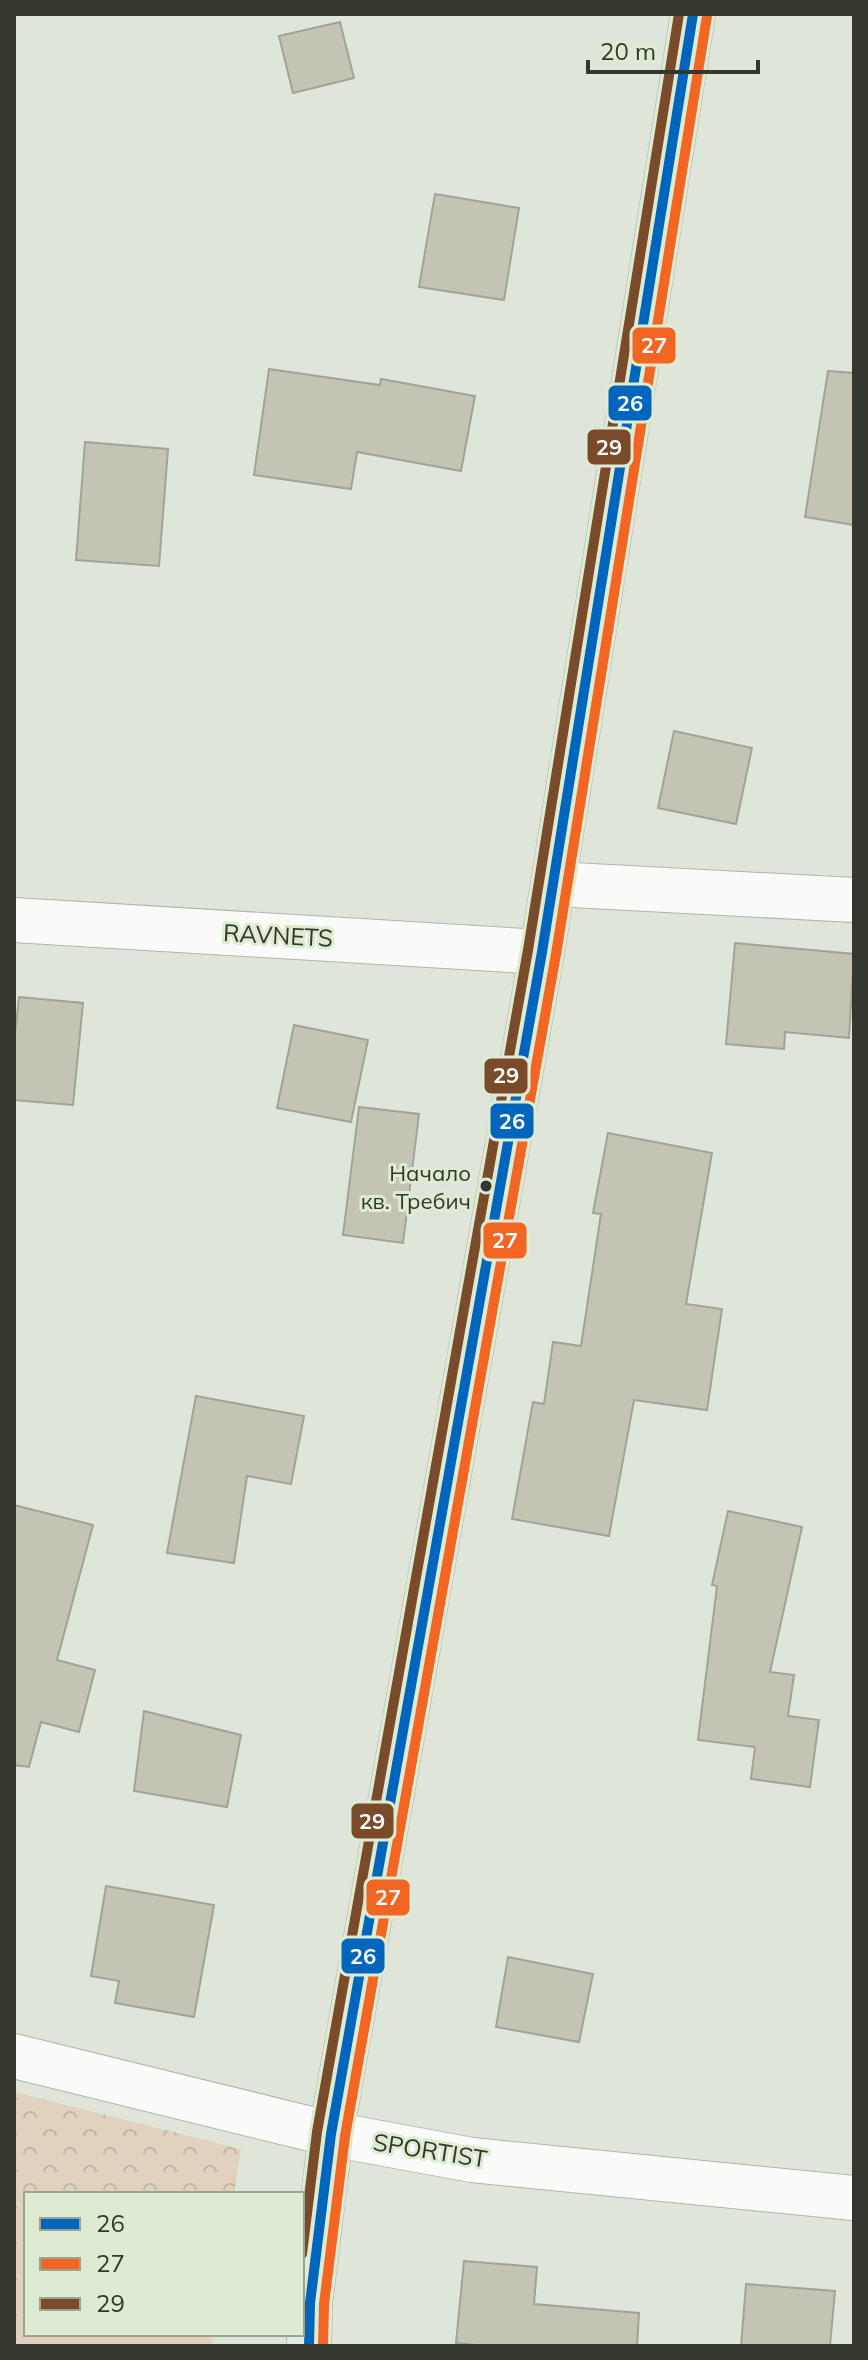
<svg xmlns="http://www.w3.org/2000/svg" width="868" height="2360" font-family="Mulish,sans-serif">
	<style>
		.park { fill: url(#park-crowns) }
		.building { fill: #c4c4b4; stroke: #a1a399; stroke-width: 2 }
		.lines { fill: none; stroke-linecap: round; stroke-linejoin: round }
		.street-casing { stroke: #b0b5ab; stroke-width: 46 }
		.primary-casing { stroke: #c0c2bc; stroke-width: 46 }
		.street { stroke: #fafbf9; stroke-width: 44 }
		.primary { stroke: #e0ebe5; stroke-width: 44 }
		.bus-1-casing { stroke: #deebd3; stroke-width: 16 }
		.bus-2-casing { stroke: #deebd3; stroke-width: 16 }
		.bus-3-casing { stroke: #deebd3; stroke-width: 16 }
		.bus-1 { stroke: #0065bd; stroke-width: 10 }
		.bus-2 { stroke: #f26522; stroke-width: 10 }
		.bus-3 { stroke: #7a4b2a; stroke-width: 10 }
		.bus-dot { fill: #33372e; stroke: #deebd3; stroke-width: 3 }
		.labels { text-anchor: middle; stroke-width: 6; stroke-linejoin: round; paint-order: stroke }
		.bus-label { font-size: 22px; fill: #33372e; stroke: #deebd3; text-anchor: end }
		.street-label { font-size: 24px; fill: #33372e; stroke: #deebd3 }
		.line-badge { stroke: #deebd3; stroke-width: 3 }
		.badge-label { font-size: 22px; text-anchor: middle; font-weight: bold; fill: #fff }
	</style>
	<defs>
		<pattern id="park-crowns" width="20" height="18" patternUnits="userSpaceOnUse" patternTransform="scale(2)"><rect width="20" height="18" fill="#e1d2be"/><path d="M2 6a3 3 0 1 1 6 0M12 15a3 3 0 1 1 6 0" fill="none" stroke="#c2b5a4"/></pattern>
	</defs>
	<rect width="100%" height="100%" fill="#dfe5d9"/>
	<path class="park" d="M14 2092 241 2149 234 2194H26V2334H213L212 2346H14Z"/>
	<path class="building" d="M340 22 354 78 293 93 279 36Z
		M435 194 519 208 504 300 419 287Z
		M269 369 380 385 381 379 475 396 461 471 357 452 351 489 254 475Z
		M828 371 854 373V525L805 517Z
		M85 442 168 449 159 566 76 560Z
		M674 731 752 748 736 824 658 808Z
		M735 943 854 954 849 1038 785 1032 784 1049 726 1044Z
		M19 997 83 1003 73 1105 14 1100V1043Z
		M294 1025 368 1040 351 1122 277 1108Z
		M359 1107 419 1114 403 1243 343 1235Z
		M608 1133 712 1153 686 1304 722 1309 707 1410 634 1400 609 1536 512 1519 533 1402 544 1404 553 1342 581 1346 601 1214 593 1213Z
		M196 1396 304 1416 291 1484 247 1476 234 1563 167 1553Z
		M14 1505 93 1525 57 1660 95 1670 79 1732 41 1722 29 1767 14 1765Z
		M728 1511 802 1527 770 1672 794 1675 788 1716 819 1720 810 1787 751 1779 755 1747 698 1740 717 1586 712 1585Z
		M144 1711 241 1735 227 1807 134 1791Z
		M106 1886 214 1905 194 2017 115 2003 119 1981 91 1976Z
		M508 1957 593 1974 579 2042 496 2027Z
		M464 2261 537 2267 534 2304 639 2313 637 2346H487L456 2343Z
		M746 2284 835 2291 830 2346H741Z"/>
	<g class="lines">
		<g class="street-casing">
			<path id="street" d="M554 884 854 900
				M14 920 542 952
				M14 2056 331 2134 472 2160 854 2198"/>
		</g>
		<g class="primary-casing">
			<path id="primary" d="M309 2346 310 2303 331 2134 542 952 693 14"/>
		</g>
		<use href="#street" class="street"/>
		<use href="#primary" class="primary"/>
		<g class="bus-1-casing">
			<path id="bus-1" d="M309 2346 310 2303 331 2134 542 952 693 14"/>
		</g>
		<g class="bus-2-casing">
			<path id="bus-2" d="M323 2346 324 2304 345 2136 556 954 707 16"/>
		</g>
		<g class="bus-3-casing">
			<path id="bus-3" d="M302 2254 317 2132 528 950 679 14"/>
		</g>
		<use href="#bus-1" class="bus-1"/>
		<use href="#bus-2" class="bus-2"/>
		<use href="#bus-3" class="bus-3"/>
	</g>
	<circle class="bus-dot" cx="486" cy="1186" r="7"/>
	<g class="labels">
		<g class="bus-label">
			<text x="471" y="1181">Начало<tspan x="471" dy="28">кв. Требич</tspan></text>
		</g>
		<g class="street-label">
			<text transform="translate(278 936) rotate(3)" y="8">RAVNETS</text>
			<text transform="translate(430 2151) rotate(9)" y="8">SPORTIST</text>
		</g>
	</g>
	<g class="line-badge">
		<rect x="631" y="326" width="46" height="39" rx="8" fill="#f26522"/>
		<rect x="607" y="384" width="46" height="38" rx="8" fill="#0065bd"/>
		<rect x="586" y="428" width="46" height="38" rx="8" fill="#7a4b2a"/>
		<rect x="483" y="1057" width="46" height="38" rx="8" fill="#7a4b2a"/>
		<rect x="489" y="1102" width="46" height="38" rx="8" fill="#0065bd"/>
		<rect x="482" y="1221" width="46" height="39" rx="8" fill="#f26522"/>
		<rect x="350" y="1802" width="45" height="38" rx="8" fill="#7a4b2a"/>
		<rect x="365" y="1878" width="46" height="39" rx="8" fill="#f26522"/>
		<rect x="340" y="1937" width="46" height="38" rx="8" fill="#0065bd"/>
	</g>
	<g class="badge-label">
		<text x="654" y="353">27</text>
		<text x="630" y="411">26</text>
		<text x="609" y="455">29</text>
		<text x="506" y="1083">29</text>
		<text x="512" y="1129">26</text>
		<text x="505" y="1248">27</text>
		<text x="372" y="1829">29</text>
		<text x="388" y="1905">27</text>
		<text x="363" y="1964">26</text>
	</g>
	<rect width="868" height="2360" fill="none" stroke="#33372e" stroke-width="32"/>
	<rect x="24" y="2192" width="280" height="144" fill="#deebd3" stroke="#9aa391" stroke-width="2"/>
	<rect x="40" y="2218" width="40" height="12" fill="#0065bd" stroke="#9aa391" stroke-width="2"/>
	<text x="96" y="2232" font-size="24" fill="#33372e">26</text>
	<rect x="40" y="2258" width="40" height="12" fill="#f26522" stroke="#9aa391" stroke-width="2"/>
	<text x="96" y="2272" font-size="24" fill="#33372e">27</text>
	<rect x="40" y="2298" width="40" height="12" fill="#7a4b2a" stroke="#9aa391" stroke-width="2"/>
	<text x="96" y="2312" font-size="24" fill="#33372e">29</text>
	<path d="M588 60v12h170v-12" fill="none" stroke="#33372e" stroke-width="4"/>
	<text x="600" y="60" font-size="24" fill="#33372e" stroke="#deebd3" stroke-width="6" paint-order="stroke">20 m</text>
</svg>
